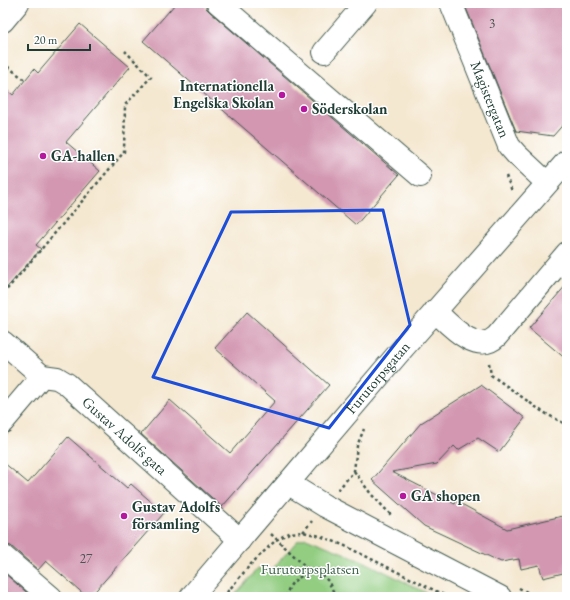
<svg xmlns="http://www.w3.org/2000/svg" width="570" height="600" font-family="'EB Garamond',serif">
	<style>
		.green { fill: #93cd82; stroke: #59855b }
		.building { fill: #d397b1 }
		.lines { fill: none; stroke-linecap: round; stroke-linejoin: round }
		.minor-casing { stroke: #3f574c; stroke-width: 24 }
		.path { stroke: #3f574c; stroke-width: 2.5; stroke-dasharray: 3 3; stroke-linecap: butt }
		.minor { stroke: #fff; stroke-width: 22 }
		.marked { fill: none; stroke: #1d4ed8; stroke-width: 3; stroke-linejoin: round }
		.poi-dot { fill: #b5179e; stroke: #fff; stroke-width: 1.5 }
		.labels { text-anchor: middle; stroke-width: 3; stroke-linejoin: round; paint-order: stroke }
		.number-label { font-size: 13px; fill: #4c5453 }
		.poi-label { font-size: 15px; font-weight: bold; fill: #1f3d34; stroke: #fff; text-anchor: start }
		.street-label { font-size: 15px; fill: #1f3d34; stroke: #fff }
		.park-label { font-size: 15px; fill: #3c6148; stroke: #fff }
	</style>
	<rect width="100%" height="100%" fill="#fff"/>
	<filter id="ink" filterUnits="userSpaceOnUse"><feTurbulence type="fractalNoise" baseFrequency=".025" numOctaves="2"/><feDisplacementMap in="SourceGraphic" scale="8" xChannelSelector="R" yChannelSelector="G"/><feConvolveMatrix kernelMatrix="1 2 1 2 8 2 1 2 1" color-interpolation-filters="sRGB"/></filter>
	<filter id="wash" filterUnits="userSpaceOnUse"><feTurbulence type="fractalNoise" baseFrequency=".012" numOctaves="4" result="noise"/><feDisplacementMap in="SourceGraphic" scale="16" xChannelSelector="R" yChannelSelector="G"/><feGaussianBlur stdDeviation="0.9" result="paint"/><feColorMatrix in="noise" values="0 0 0 0 0 0 0 0 0 0 0 0 0 0 0 0 0 1.4 0 .05"/><feComposite in="paint" operator="in"/></filter>
	<g filter="url(#wash)">
		<rect width="100%" height="100%" fill="#f5e8d1"/>
		<path class="green" d="M306 538 361 560 435 597H233L258 568 269 573 297 541Z"/>
		<g id="blocks">
			<path class="building" d="M176 3H206V8L210 12 399 175 356 225 143 41Z
				M464 3H567V120L553 136 516 131Z
				M80 24 130 67 66 142 100 171 36 245 41 249 3 292V86L13 95 34 69 38 73Z
				M567 284V360L529 328Z
				M247 312 329 385 222 507 141 434 170 400 230 453 275 401 215 348Z
				M481 385 525 418 499 452 478 438 458 450 454 446 437 464 392 472 455 504 456 501 507 529 567 515V572L543 578 539 565 521 569 519 559 501 562 424 526 372 480 421 423Z
				M68 437 127 488 131 484 164 513 90 597H87L46 561 38 570 11 546 3 544V462L28 483Z
				M3 572 32 597H3Z"/>
		</g>
	</g>
	<g filter="url(#ink)">
		<use href="#blocks" fill-opacity="0" stroke="#3f574c" stroke-width="1"/>
		<g class="lines">
			<g class="minor-casing">
				<g id="minor">
					<path d="M218 3 420 176"/>
					<path id="s1" d="M451 3 509 146 516 154 547 183"/>
					<path d="M3 21 18 3"/>
					<path d="M324 52 366 3"/>
					<path d="M435 311C450 325 477 356 497 336L567 253"/>
					<path id="s2" d="M3 342 42 376 57 378 67 384 240 540"/>
					<path d="M3 422 42 376"/>
					<path d="M289 484 325 506 500 597"/>
					<path d="M3 556 51 597"/>
					<path id="s3" d="M191 597 397 355 567 161"/>
				</g>
			</g>
			<path class="path" d="M3 63 25 80
				M506 176 512 191
				M3 294 124 152 125 105 151 77 125 51
				M489 363 491 375 543 412 567 425
				M354 471 371 494 392 516
				M338 490 354 471 357 446 364 429
				M303 532 312 521
				M271 534 310 571 321 574 328 581 333 591V597
				M519 588 537 597
				M223 597 251 564 276 540 289 533 303 532 320 536 343 545 448 597
				M286 597C290 580 296 580 310 571"/>
			<use href="#minor" class="minor"/>
		</g>
	</g>
	<path class="marked" d="M383 210 410 325 329 428 153 377 231 212Z"/>
	<g class="poi-dot">
		<circle cx="282" cy="95" r="4"/>
		<circle cx="304" cy="109" r="4"/>
		<circle cx="43" cy="156" r="4"/>
		<circle cx="403" cy="496" r="4"/>
		<circle cx="124" cy="516" r="4"/>
	</g>
	<g class="labels">
		<g class="number-label">
			<text x="492" y="28">3</text>
			<text x="86" y="563">27</text>
		</g>
		<g class="poi-label">
			<text x="274" y="91" text-anchor="end">Internationella<tspan x="274" dy="17">Engelska Skolan</tspan></text>
			<text x="312" y="114">Söderskolan</text>
			<text x="51" y="161">GA-hallen</text>
			<text x="411" y="501">GA shopen</text>
			<text x="132" y="512">Gustav Adolfs<tspan x="132" dy="17">församling</tspan></text>
		</g>
		<g class="street-label">
			<text dy="5" stroke="none"><textPath href="#s1" startOffset="104">Magistergatan</textPath></text>
			<text dy="5" stroke="none"><textPath href="#s3" startOffset="288">Furutorpsgatan</textPath></text>
			<text dy="5" stroke="none"><textPath href="#s2" startOffset="156">Gustav Adolfs gata</textPath></text>
		</g>
		<g class="park-label">
			<text x="310" y="574">Furutorpsplatsen</text>
		</g>
	</g>
	<rect width="570" height="600" fill="none" stroke="#fff" stroke-width="16"/>
	<path d="M28 44v6h62v-6" fill="none" stroke="#1f3d34" stroke-width="2"/>
	<text x="34" y="44" font-size="12" fill="#1f3d34" stroke="#ffffff" stroke-width="3" paint-order="stroke">20 m</text>
</svg>
